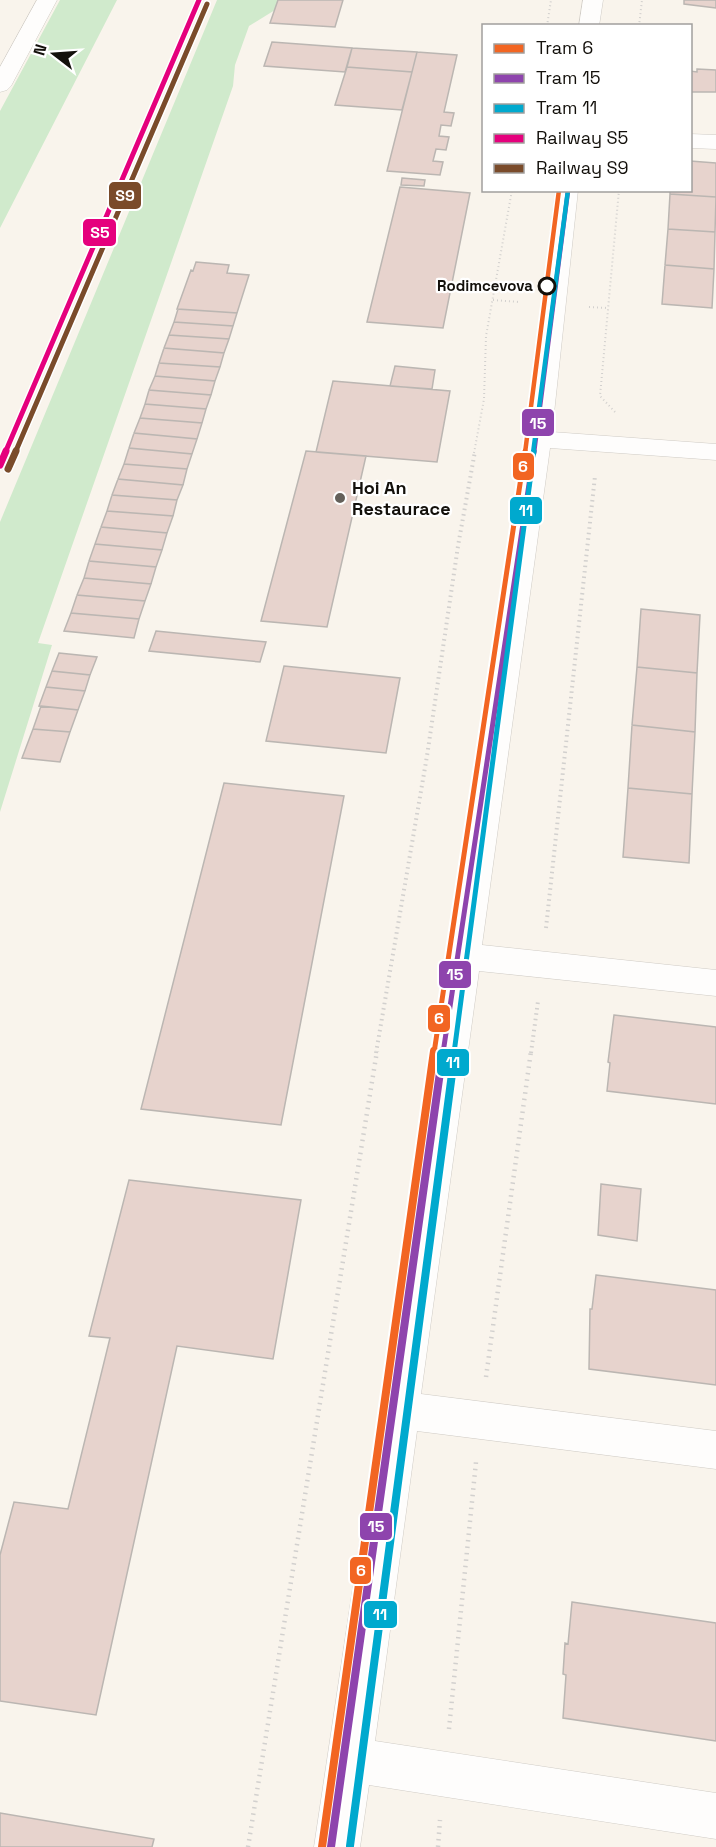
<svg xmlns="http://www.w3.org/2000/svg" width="716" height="1847" font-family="'Space Grotesk',sans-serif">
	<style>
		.green { fill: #d0eacc }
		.building { fill: #e7d3cd; stroke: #bbb6b2; stroke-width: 1.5 }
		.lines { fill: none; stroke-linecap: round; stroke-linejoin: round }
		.minor-casing { stroke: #cfcbc5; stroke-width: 1 }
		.path-far2 { stroke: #d2d0ce; stroke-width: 2; stroke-dasharray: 1 3; stroke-linecap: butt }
		.path-far1 { stroke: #d2d0ce; stroke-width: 4; stroke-dasharray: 1.5 4; stroke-linecap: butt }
		.path { stroke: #d2d0ce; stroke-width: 4.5; stroke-dasharray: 1.5 5; stroke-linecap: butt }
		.minor { fill: #fefdfc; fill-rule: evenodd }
		.rail-1-far1-casing { stroke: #fff; stroke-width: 8 }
		.rail-1-casing { stroke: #fff; stroke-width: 10 }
		.rail-2-far1-casing { stroke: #fff; stroke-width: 8 }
		.rail-2-casing { stroke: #fff; stroke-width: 10 }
		.rail-1-far1 { stroke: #e5007d; stroke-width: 5 }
		.rail-1 { stroke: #e5007d; stroke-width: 7 }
		.rail-2-far1 { stroke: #7a4b2a; stroke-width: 5 }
		.rail-2 { stroke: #7a4b2a; stroke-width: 7 }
		.tram-1-far2-casing { stroke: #fff; stroke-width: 8 }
		.tram-1-far1-casing { stroke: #fff; stroke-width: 9 }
		.tram-1-casing { stroke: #fff; stroke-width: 12 }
		.tram-2-far2-casing { stroke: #fff; stroke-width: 8 }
		.tram-2-far1-casing { stroke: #fff; stroke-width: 9 }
		.tram-2-casing { stroke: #fff; stroke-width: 12 }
		.tram-3-far2-casing { stroke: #fff; stroke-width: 8 }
		.tram-3-far1-casing { stroke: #fff; stroke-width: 9 }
		.tram-3-casing { stroke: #fff; stroke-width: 12 }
		.tram-1-far2 { stroke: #f26522; stroke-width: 4.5 }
		.tram-1-far1 { stroke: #f26522; stroke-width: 5 }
		.tram-1 { stroke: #f26522; stroke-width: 8 }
		.tram-2-far2 { stroke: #8e44ad; stroke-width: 4.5 }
		.tram-2-far1 { stroke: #8e44ad; stroke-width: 5 }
		.tram-2 { stroke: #8e44ad; stroke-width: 8 }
		.tram-3-far2 { stroke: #00a9ce; stroke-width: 4.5 }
		.tram-3-far1 { stroke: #00a9ce; stroke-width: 5 }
		.tram-3 { stroke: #00a9ce; stroke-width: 8 }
		.stop-dot { fill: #fff; stroke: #13100b; stroke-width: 3 }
		.poi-dot { fill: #64605a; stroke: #fff; stroke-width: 2 }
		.labels { text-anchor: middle; stroke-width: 4.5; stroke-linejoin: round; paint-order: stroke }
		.far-stop-label { font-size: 15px; font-weight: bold; fill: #13100b; stroke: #fff; text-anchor: end }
		.poi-label { font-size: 18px; font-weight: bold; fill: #13100b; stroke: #fff; text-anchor: start }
		.line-badge { stroke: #fff; stroke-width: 2 }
		.badge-label { font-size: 16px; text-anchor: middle; font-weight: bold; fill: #fff }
	</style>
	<rect width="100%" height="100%" fill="#f9f4ec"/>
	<path class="green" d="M60 0H117L0 228V111Z
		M217 0H279L275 10 249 26 235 65 233 86 38 643 52 645 0 812V522Z"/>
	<path class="building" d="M278 0H343L335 27 270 23Z
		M684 0H716V8L684 4Z
		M272 42 352 48 345 72 264 66Z
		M352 48 417 52 412 72 347 67Z
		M417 52 457 55 444 112 454 113 451 126 441 125 439 136 449 137 446 150 436 149 433 161 443 162 440 175 387 171Z
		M347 67 412 72 402 110 335 105Z
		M697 69 716 70V92H690V71L697 72Z
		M690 161 716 163V197L670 194V190H690Z
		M402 178 425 180 424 186 401 185Z
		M400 187 470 193 443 328 367 322Z
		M670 194 716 197 715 232 668 229Z
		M668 229 715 232 714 269 665 265Z
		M196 262 229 265 227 273 249 275 237 313 177 309 191 270 193 271Z
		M665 265 714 269 712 308 662 304Z
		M178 309 237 313 233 326 174 322Z
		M174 322 233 326 229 339 169 335Z
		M169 335 229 339 224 353 164 348Z
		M164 348 224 353 220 367 159 363Z
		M159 363 220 367 215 381 155 376Z
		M395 366 435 370 432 389 390 386Z
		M155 376 215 381 211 395 149 390Z
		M333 381 450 391 437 462 316 452Z
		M149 390 211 395 206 409 145 404Z
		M145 404 206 409 202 423 140 418Z
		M140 418 202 423 197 439 134 433Z
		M134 433 197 439 192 454 129 448Z
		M129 448 192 454 187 469 124 464Z
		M306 451 366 456 327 627 261 621Z
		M124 464 187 469 183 485 118 479Z
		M118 479 183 485 177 500 112 495Z
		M112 495 177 500 173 516 107 511Z
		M107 511 173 516 167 533 101 527Z
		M101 527 167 533 162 550 95 544Z
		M95 544 162 550 156 567 89 561Z
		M89 561 156 567 151 584 84 578Z
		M84 578 151 584 145 601 77 595Z
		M77 595 145 601 139 619 71 613Z
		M641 609 700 615 697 673 637 667Z
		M71 613 139 619 134 638 64 631Z
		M156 631 266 642 260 662 149 651Z
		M59 653 97 657 90 675 52 671Z
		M284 666 400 678 386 753 266 741Z
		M637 667 697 673 695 732 632 725Z
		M52 671 90 675 85 691 46 687Z
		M46 687 85 691 78 710 39 706Z
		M41 706 78 710 70 732 33 729Z
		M632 725 695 732 692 794 628 788Z
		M33 729 70 732 60 762 22 758Z
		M224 783 344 796 281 1125 141 1109Z
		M628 788 692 794 689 863 623 857Z
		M614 1015 716 1027V1104L607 1091 610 1063 608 1062Z
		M129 1180 301 1200 273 1359 177 1346 96 1715 0 1701V1555L14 1502 68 1509 110 1338 89 1336Z
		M601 1184 641 1189 637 1241 598 1235Z
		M596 1275 716 1290V1385L589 1369 590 1309H592Z
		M572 1602 716 1623V1741L563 1718 566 1675 563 1674 565 1643 568 1644Z
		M0 1813 154 1839 152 1847H0Z"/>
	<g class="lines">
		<g class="minor-casing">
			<path id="minor" d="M37 0H57L11 86 7 90 0 92V67Z
				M583 0H603L599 26H579Z
				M690 134 716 135V149L690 148Z
				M556 190H578L552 432 716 444V460L550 448 482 945 716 970V996L479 971 421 1394 716 1431V1469L417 1431 375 1741 716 1793V1839L369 1785 360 1847H314L525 439Z"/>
		</g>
		<path class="path-far2" d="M547 26 551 0
			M639 26 642 0
			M493 300 519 302
			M589 307 608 308
			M615 412 600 396 619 190
			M474 453 484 399 486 336 512 190"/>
		<path class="path-far1" d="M546 928 595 476
			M376 1053 427 756 458 546 475 451
			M531 1053 538 1001"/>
		<path class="path" d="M486 1377 531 1051
			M449 1729 476 1462
			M248 1847 377 1051
			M438 1847 440 1820"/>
		<use href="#minor" class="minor"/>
		<g class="rail-1-far1-casing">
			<path id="rail-1-far1" d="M5 453 199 0"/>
		</g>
		<g class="rail-1-casing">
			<path id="rail-1" d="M0 465 6 451"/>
		</g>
		<g class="rail-2-far1-casing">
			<path id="rail-2-far1" d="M15 453 207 4"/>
		</g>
		<g class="rail-2-casing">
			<path id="rail-2" d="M8 469 16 451"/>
		</g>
		<use href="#rail-1-far1" class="rail-1-far1"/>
		<use href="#rail-1" class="rail-1"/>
		<use href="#rail-2-far1" class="rail-2-far1"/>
		<use href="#rail-2" class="rail-2"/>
		<g class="tram-1-far2-casing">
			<path id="tram-1-far2" d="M525 453 559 190"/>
		</g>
		<g class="tram-1-far1-casing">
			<path id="tram-1-far1" d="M434 1053 525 451"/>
		</g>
		<g class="tram-1-casing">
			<path id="tram-1" d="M322 1847 434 1051"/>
		</g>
		<g class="tram-2-far2-casing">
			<path id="tram-2-far2" d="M534 453 568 191"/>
		</g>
		<g class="tram-2-far1-casing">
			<path id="tram-2-far1" d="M443 1053 534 451"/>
		</g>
		<g class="tram-2-casing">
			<path id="tram-2" d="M331 1847 443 1051"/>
		</g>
		<g class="tram-3-far2-casing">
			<path id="tram-3-far2" d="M533 453 568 190"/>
		</g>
		<g class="tram-3-far1-casing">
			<path id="tram-3-far1" d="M454 1053 534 451"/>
		</g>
		<g class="tram-3-casing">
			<path id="tram-3" d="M350 1846 455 1051"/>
		</g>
		<use href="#tram-1-far2" class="tram-1-far2"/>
		<use href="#tram-1-far1" class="tram-1-far1"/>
		<use href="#tram-1" class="tram-1"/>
		<use href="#tram-2-far2" class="tram-2-far2"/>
		<use href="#tram-2-far1" class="tram-2-far1"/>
		<use href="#tram-2" class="tram-2"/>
		<use href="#tram-3-far2" class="tram-3-far2"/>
		<use href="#tram-3-far1" class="tram-3-far1"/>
		<use href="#tram-3" class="tram-3"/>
	</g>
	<circle class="stop-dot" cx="547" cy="286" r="8"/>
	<circle class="poi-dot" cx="340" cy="498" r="6"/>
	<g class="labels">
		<g class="far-stop-label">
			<text x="533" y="291">Rodimcevova</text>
		</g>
		<g class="poi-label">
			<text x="352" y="494">Hoi An<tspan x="352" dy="21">Restaurace</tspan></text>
		</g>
	</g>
	<g class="line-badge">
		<rect x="108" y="181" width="34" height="29" rx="6" fill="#7a4b2a"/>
		<rect x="82" y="218" width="35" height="29" rx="6" fill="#e5007d"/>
		<rect x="521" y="408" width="34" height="29" rx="6" fill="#8e44ad"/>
		<rect x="512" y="452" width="23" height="29" rx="6" fill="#f26522"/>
		<rect x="509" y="496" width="34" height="29" rx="6" fill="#00a9ce"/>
		<rect x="438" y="960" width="34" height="29" rx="6" fill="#8e44ad"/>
		<rect x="427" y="1004" width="24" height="29" rx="6" fill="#f26522"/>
		<rect x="436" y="1048" width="34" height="29" rx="6" fill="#00a9ce"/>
		<rect x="359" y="1512" width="34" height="29" rx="6" fill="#8e44ad"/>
		<rect x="349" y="1556" width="23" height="29" rx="6" fill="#f26522"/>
		<rect x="363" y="1600" width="35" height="29" rx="6" fill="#00a9ce"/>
	</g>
	<g class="badge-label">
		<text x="125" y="201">S9</text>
		<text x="100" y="238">S5</text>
		<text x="538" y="429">15</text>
		<text x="523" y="472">6</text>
		<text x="526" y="516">11</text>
		<text x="455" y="980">15</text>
		<text x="439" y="1024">6</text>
		<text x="453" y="1068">11</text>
		<text x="376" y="1532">15</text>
		<text x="361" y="1576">6</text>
		<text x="380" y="1620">11</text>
	</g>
	<rect x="482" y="24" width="210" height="168" fill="#ffffff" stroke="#a19f9d" stroke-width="1.5"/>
	<rect x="494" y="44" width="30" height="9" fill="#f26522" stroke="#a19f9d" stroke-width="1.5"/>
	<text x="536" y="54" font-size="18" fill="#13100b">Tram 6</text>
	<rect x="494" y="74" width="30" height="9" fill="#8e44ad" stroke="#a19f9d" stroke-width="1.5"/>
	<text x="536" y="84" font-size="18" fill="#13100b">Tram 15</text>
	<rect x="494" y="104" width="30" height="9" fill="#00a9ce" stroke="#a19f9d" stroke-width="1.5"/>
	<text x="536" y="114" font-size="18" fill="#13100b">Tram 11</text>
	<rect x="494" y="134" width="30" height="9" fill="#e5007d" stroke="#a19f9d" stroke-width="1.5"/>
	<text x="536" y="144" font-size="18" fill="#13100b">Railway S5</text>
	<rect x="494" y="164" width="30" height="9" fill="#7a4b2a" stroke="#a19f9d" stroke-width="1.5"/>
	<text x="536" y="174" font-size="18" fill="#13100b">Railway S9</text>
	<g transform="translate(54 54) rotate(287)" stroke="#ffffff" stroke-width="4.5" paint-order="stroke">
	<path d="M0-4.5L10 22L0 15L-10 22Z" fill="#13100b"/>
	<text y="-9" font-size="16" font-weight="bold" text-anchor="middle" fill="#13100b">N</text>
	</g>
</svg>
